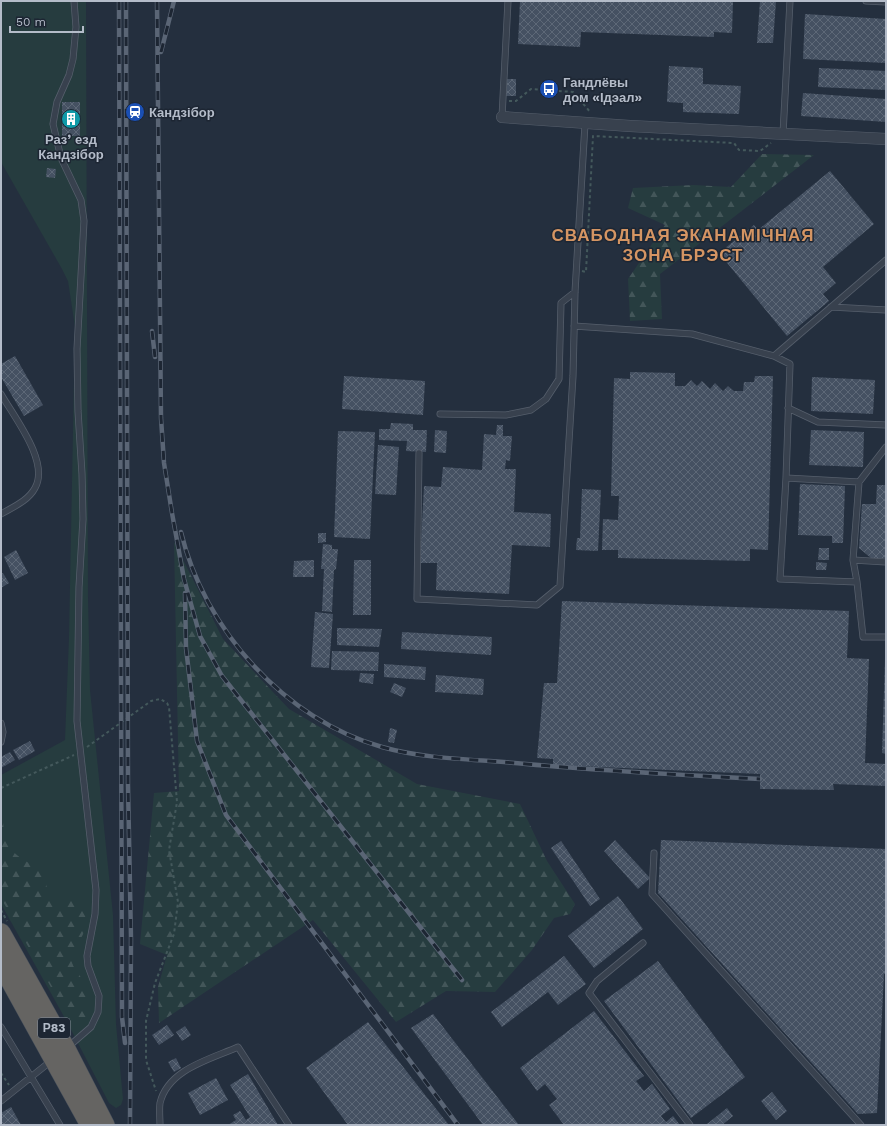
<svg xmlns="http://www.w3.org/2000/svg" width="887" height="1126" font-family="'Work Sans',sans-serif">
	<style>
		.grass { fill: #263c3f }
		.forest { fill: url(#forest-firs) }
		.building { fill: url(#building-cross-hatch) }
		.lines { fill: none; stroke-linecap: round; stroke-linejoin: round }
		.service-casing { stroke: #565f6c; stroke-width: 7 }
		.minor-casing { stroke: #565f6c; stroke-width: 12 }
		.trunk-casing { stroke: #434c59; stroke-width: 20 }
		.path { stroke: #44595c; stroke-width: 2; stroke-dasharray: 3 3; stroke-linecap: butt }
		.service { stroke: #38414e; stroke-width: 5.5 }
		.minor { stroke: #38414e; stroke-width: 11 }
		.trunk { stroke: #656462; stroke-width: 19 }
		.rail-casing { stroke: #5a6575; stroke-width: 4.5 }
		.rail { stroke: #1d2633; stroke-width: 3; stroke-dasharray: 9; stroke-linecap: butt }
		.labels { text-anchor: middle; stroke-width: 3; stroke-linejoin: round; paint-order: stroke }
		.shield { fill: #1d2633; stroke: #878f9c; stroke-width: 1 }
		.shield-label { font-size: 12px; font-weight: bold; fill: #b4bcc9 }
		.poi-label { font-size: 13px; font-weight: bold; fill: #b4bcc9; stroke: #1d2633; text-anchor: start }
		.district-label { font-size: 17px; font-weight: bold; letter-spacing: 1px; fill: #d59563; stroke: #1d2633 }
	</style>
	<defs>
		<pattern id="forest-firs" width="22" height="20" patternUnits="userSpaceOnUse"><rect width="22" height="20" fill="#263c3f"/><path d="M5 1l3.5 6h-7zM16 11l3.5 6h-7z" fill="#435659"/></pattern>
		<pattern id="building-cross-hatch" width="8" height="8" patternUnits="userSpaceOnUse"><rect width="8" height="8" fill="#455162"/><path d="M0 0l8 8M0 8l8-8" fill="none" stroke="#5d6877"/></pattern>
	</defs>
	<rect width="100%" height="100%" fill="#242f3e"/>
	<path class="grass" d="M1 1H86L88 597 90 690 113 915 116 1024 123 1099 121 1105 116 1108 109 1103 67 1022 1 904V775L65 740 69 637 75 327 68 281 62 269 1 162Z"/>
	<path class="forest" d="M762 154 814 155 660 274 662 319 630 321 628 279 665 225 628 208 633 188 693 185 731 187Z
		M174 542 223 639 289 709 417 784 520 804 547 861 575 904 570 914 554 918 532 950 495 992 446 991 396 1022 313 920 159 1023 158 987 167 955 140 944 154 793 179 791Z
		M1 812C5 822 2 833 6 842 13 857 31 862 41 872 49 879 44 894 53 899 61 905 68 899 76 898 86 905 88 921 84 932 80 942 71 949 72 960 72 967 77 971 80 976 82 980 82 984 84 988 88 1001 94 1015 79 1023L72 1021 67 1016 1 898Z"/>
	<path class="building" d="M520 1H733L732 33 714 32V37L581 32 580 47 518 44Z
		M760 1H776L773 43H757Z
		M805 14 886 19V63L803 59Z
		M669 66 703 68V84L741 86 739 114 683 112V103L667 102Z
		M819 68 886 71V90L818 87Z
		M507 79H516V96H506Z
		M803 93 886 99V122L801 116Z
		M62 102H80V136H62Z
		M47 168 56 169 55 178 46 177Z
		M830 171 874 224 823 267 836 283 823 294 829 301 787 336 719 253 754 225 758 230Z
		M15 356 43 405 24 416 1 377V364Z
		M630 372 675 373V386H685L691 380 697 386 702 381 710 389 715 383 723 391 728 386 734 391H743L744 382H754L755 376H773L768 550 750 549V561L618 558V550H602L603 519 618 520 619 496H611L614 378 630 379Z
		M344 376 425 381 423 415 342 409Z
		M812 377 875 380 873 414 811 411Z
		M391 423 413 424V430H427L426 452 406 451 407 441 379 440V429H390Z
		M497 425H503V436H512L510 461 506 460 505 469H516L514 512 551 514 550 547 512 545 509 594 436 590 437 563H420L424 486 441 487 443 467 482 470 484 434 496 435Z
		M435 430 447 431 446 453 434 452Z
		M811 430 864 432 863 467 809 465Z
		M338 431 375 432 370 539 334 537Z
		M378 445 399 447 396 495 375 494Z
		M800 484 845 486 843 543H832V536L798 535Z
		M877 485H886V558H871L859 548 862 504H876Z
		M582 489 601 490 598 551 576 550 577 538H580Z
		M318 533H326V542L318 543Z
		M323 544 332 545V549H338L336 569 334 570 332 612 322 611 324 569H321Z
		M819 548H829V560H818Z
		M16 550 28 573 15 580 4 557Z
		M314 560V577H293L294 561Z
		M354 560H371V615H353Z
		M816 562 827 563 826 570H816Z
		M3 573 9 583 1 588V574Z
		M562 601 849 611 847 658 869 659 865 763 886 764V786L833 784 834 790 760 789V774L553 765V759L537 758 544 683H557Z
		M315 612 333 614 329 668 311 667Z
		M337 628 382 629 379 647 337 645Z
		M402 632 492 637 491 655 401 649Z
		M332 651 379 652 378 671 331 670Z
		M885 659H886V754L882 753Z
		M384 664 426 667 425 680 384 677Z
		M360 673 374 674 373 684 359 682Z
		M436 675 484 679 483 695 435 692Z
		M394 683 406 688 402 697 390 692Z
		M390 728 397 730 394 743 388 742Z
		M30 741 35 751 19 760 13 750Z
		M10 752 15 760 1 768V757Z
		M615 840 650 878 638 889 604 851Z
		M661 840 886 849V974H884L877 1113 858 1114 658 893Z
		M561 841 600 899 590 906 551 848Z
		M618 896 643 929 594 968 568 936Z
		M564 956 586 984 558 1005 548 992 502 1027 491 1012Z
		M658 961 745 1077 691 1118 604 1001Z
		M594 1011 644 1076 636 1081 644 1091 652 1084 670 1109 661 1116 666 1122 673 1116 680 1125H564L549 1105 557 1099 545 1084 537 1091 520 1068Z
		M433 1014 519 1125H483L411 1028Z
		M368 1022 429 1100 449 1125H348L306 1068Z
		M167 1025 174 1035 159 1045 152 1035Z
		M185 1026 191 1035 182 1041 176 1032Z
		M176 1058 181 1068 174 1072 168 1062Z
		M248 1074 278 1125H228L236 1120 233 1115 240 1111 246 1120 250 1117 230 1085Z
		M216 1078 228 1100 200 1115 188 1093Z
		M772 1092 787 1111 776 1120 761 1101Z
		M11 1107 21 1125H1V1113Z
		M727 1108 733 1116 722 1125H708L707 1124Z"/>
	<g class="lines">
		<g class="service-casing">
			<path id="service" d="M866 1 886 2
				M502 117 508 1
				M783 134 790 1
				M831 307 886 310
				M574 326 692 334 774 356 790 364 786 478 859 482 886 447
				M774 356 886 260
				M1 394C14 417 50 462 35 488 28 501 13 507 1 514
				M788 408 818 422 886 425
				M440 414 506 415 531 410 546 399 559 379 561 303 575 292
				M419 453 417 599 537 605 560 586 573 376 575 292 585 124
				M786 478 780 579 857 582 863 637H886
				M853 560 886 562
				M857 582 853 560 859 482
				M1 723 3 732 1 742
				M654 853 652 894 861 1125
				M643 943 597 981 589 993 690 1125
				M1 1027 60 1125
				M68 1047 91 1027 98 1012 99 996 88 966 87 956 95 914 96 890 77 721 79 587 83 519 82 474 78 411 77 349 84 221 81 200 61 158 53 124 57 102 69 75 73 59 76 27 74 1
				M1 1101 51 1061
				M160 1125C160 1118 159 1110 160 1103 168 1069 211 1059 238 1047L289 1125"/>
		</g>
		<g class="minor-casing">
			<path id="minor" d="M502 117 630 126 886 139"/>
		</g>
		<g class="trunk-casing">
			<path id="trunk" d="M1 933 66 1049 105 1125
				M1 964 90 1125"/>
		</g>
		<path class="path" d="M549 95V89
			M509 101H516L531 89 573 92 591 113
			M582 271 586 272 593 136 734 143 739 150 760 151 771 143
			M87 747 151 701 160 699 167 703 169 707 177 802 169 850 178 902 174 934 155 983 146 1021V1060L156 1091
			M1 788 74 755
			M1 910 7 921
			M1 1073 9 1085"/>
		<use href="#service" class="service"/>
		<use href="#minor" class="minor"/>
		<use href="#trunk" class="trunk"/>
		<g class="rail-casing">
			<path id="rail" d="M119 1 122 1017 125 1043
				M126 1 128 785 131 938 130 1125
				M157 1 161 418 164 463 172 513 184 579 200 636 222 676 462 980
				M161 52 174 1
				M152 331 155 357
				M181 532C204 629 285 720 382 747 428 760 477 759 526 764 604 771 682 775 760 779
				M185 593 186 648 197 741 226 815 458 1125"/>
		</g>
		<use href="#rail" class="rail"/>
	</g>
	<defs>
		<g id="bus-disc" transform="scale(1)"><circle r="9.5" fill="#1a4fb4" stroke="#1d2633"/><path d="M-5-6H5V4H4V6H2V4H-2V6H-4V4H-5ZM-3.5-4V0h7V-4ZM-3.5 1.2v1.5H-2V1.2ZM2 1.2v1.5H3.5V1.2Z" fill="#fff"/></g>
		<g id="station-disc" transform="scale(1)"><circle r="9.5" fill="#1a4fb4" stroke="#1d2633"/><path d="M-3-6H3Q5-6 5-4V2Q5 4 3 4L4.5 6H3L1.5 4h-3L-3 6H-4.5L-3 4Q-5 4-5 2V-4Q-5-6-3-6ZM-3.5-4v3h7v-3ZM-3.5 1v1.5H-2V1ZM2 1v1.5H3.5V1Z" fill="#fff"/></g>
		<g id="building-disc" transform="scale(1)"><circle r="9.5" fill="#0f9aa8" stroke="#1d2633"/><path d="M-4-6H4V6H1V3H-1V6H-4ZM-2.5-4.3h1.7v1.8h-1.7ZM.8-4.3h1.7v1.8H.8ZM-2.5-1h1.7V.8h-1.7ZM.8-1h1.7V.8H.8Z" fill="#fff"/></g>
	</defs>
	<g fill-rule="evenodd">
		<use href="#bus-disc" x="549" y="89"/>
		<use href="#station-disc" x="135" y="112"/>
		<use href="#building-disc" x="71" y="119"/>
	</g>
	<g class="labels">
		<rect class="shield" x="38" y="1018" width="32" height="20" rx="3"/>
		<g class="shield-label">
			<text x="54" y="1032">Р83</text>
		</g>
		<g class="poi-label">
			<text x="563" y="87">Гандлёвы<tspan x="563" dy="15">дом «Ідэал»</tspan></text>
			<text x="149" y="117">Кандзібор</text>
			<text x="71" y="144" text-anchor="middle">Разʼезд<tspan x="71" dy="15">Кандзібор</tspan></text>
		</g>
		<g class="district-label">
			<text x="683" y="241">СВАБОДНАЯ ЭКАНАМІЧНАЯ<tspan x="683" dy="20">ЗОНА БРЭСТ</tspan></text>
		</g>
	</g>
	<rect width="887" height="1126" fill="none" stroke="#b4bcc9" stroke-width="4"/>
	<path d="M10 26v6h73v-6" fill="none" stroke="#b4bcc9" stroke-width="2"/>
	<text x="16" y="26" font-size="12" fill="#b4bcc9" stroke="#1d2633" stroke-width="3" paint-order="stroke">50 m</text>
</svg>
